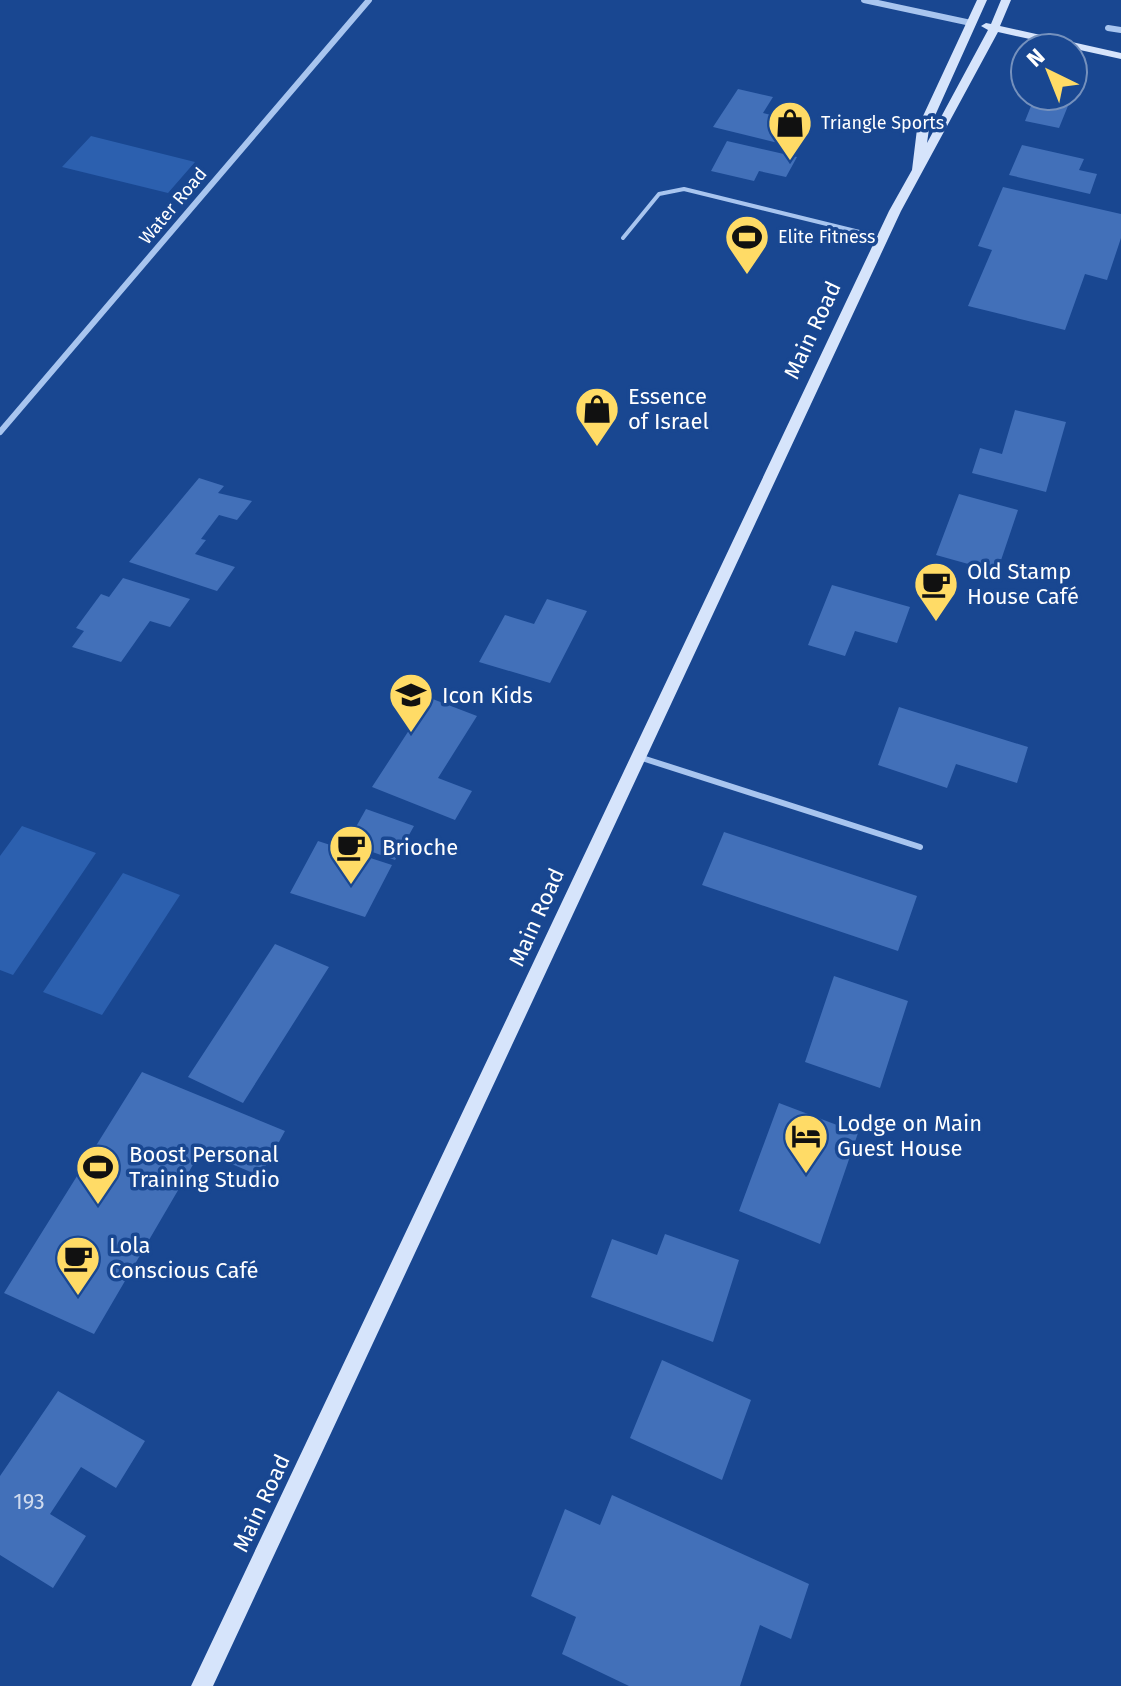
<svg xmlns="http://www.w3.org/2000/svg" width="1121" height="1686" font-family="'Fira Sans',sans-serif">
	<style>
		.green { fill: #2c60af }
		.building { fill: #4270b9 }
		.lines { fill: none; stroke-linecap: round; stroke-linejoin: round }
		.service-far1 { stroke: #a8c5ef; stroke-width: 4 }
		.service { stroke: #a8c5ef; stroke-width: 6 }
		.minor { stroke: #a8c5ef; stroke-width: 6 }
		.secondary { fill: #d6e4fb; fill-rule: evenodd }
		.labels { text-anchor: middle; stroke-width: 7; stroke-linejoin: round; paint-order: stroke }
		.far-poi-label { font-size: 18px; fill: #fff; stroke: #194791; text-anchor: start }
		.far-street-label { font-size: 18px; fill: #fff; stroke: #194791 }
		.street-label { font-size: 22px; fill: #fff; stroke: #194791 }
		.poi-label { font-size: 22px; fill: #fff; stroke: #194791; text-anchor: start }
		.near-number-label { font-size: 22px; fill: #d0dbee }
	</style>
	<rect width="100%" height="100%" fill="#194791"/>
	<path class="green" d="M91 136 195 162 168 193 62 167Z
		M22 826 96 853 13 975 0 970V856Z
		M123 873 180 895 102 1015 43 992Z"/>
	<path class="building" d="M738 89 773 97 763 113 803 123 790 146 713 127Z
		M1035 96H1072L1059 128 1025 121Z
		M727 141 797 157 786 177 759 171 754 181 711 171Z
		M1022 145 1084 159 1079 170 1097 174 1090 194 1009 175Z
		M1003 187 1121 214V238L1107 280 1085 274 1065 330 968 306 992 250 978 246Z
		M1015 410 1066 422 1046 492 972 473 980 448 1002 454Z
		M199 478 224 486 218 493 252 501 237 520 219 515 201 539 206 540 195 554 235 567 217 591 129 562Z
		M959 494 1018 510 997 572 936 555Z
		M123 578 190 599 170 627 150 621 121 662 72 647 84 631 76 628 101 594 109 597Z
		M832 585 910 607 897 643 855 631 845 656 808 645Z
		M547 599 587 611 550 683 479 662 505 615 534 624Z
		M430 698 477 716 438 778 472 791 455 820 372 787Z
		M899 707 1028 747 1017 783 956 764 947 788 878 765Z
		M366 809 414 826 395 860 347 843Z
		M724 832 917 896 898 951 702 885Z
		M318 841 392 865 365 917 290 893Z
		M275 944 329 967 243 1103 188 1077Z
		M834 976 908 1001 880 1088 805 1062Z
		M142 1072 285 1131 260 1176 201 1151 94 1334 4 1293Z
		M779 1103 858 1133 820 1244 739 1211Z
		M665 1234 739 1260 713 1342 591 1297 612 1239 657 1255Z
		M662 1360 751 1400 722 1480 630 1438Z
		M58 1391 145 1441 116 1488 81 1467 50 1514 86 1536 53 1588 0 1555V1476Z
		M612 1495 809 1584 791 1639 760 1625 740 1686H629L562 1654 576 1617 531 1596 565 1509 600 1525Z"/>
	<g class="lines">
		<path class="service-far1" d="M623 238 659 194 684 189 884 238"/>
		<path class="service" d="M639 757 920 847"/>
		<path class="minor" d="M864 0 971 23
			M1108 28 1121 30
			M0 432 369 0"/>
		<path class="secondary" d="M977 0H987L929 129 927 143 988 30 981 26 986 23 991 24 1001 0H1011L1000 26 1121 53V59L998 32 901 211 213 1686H191L889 211 912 170 917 129Z"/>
	</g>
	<defs>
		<g id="shop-pin" transform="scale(2.3)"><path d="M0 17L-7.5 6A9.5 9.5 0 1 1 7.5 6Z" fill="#ffdb66" stroke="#194791"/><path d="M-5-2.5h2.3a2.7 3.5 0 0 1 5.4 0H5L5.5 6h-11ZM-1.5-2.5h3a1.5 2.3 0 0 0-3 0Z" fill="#111"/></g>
		<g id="stadium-pin" transform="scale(2.3)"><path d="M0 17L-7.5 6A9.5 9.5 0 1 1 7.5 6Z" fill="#ffdb66" stroke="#194791"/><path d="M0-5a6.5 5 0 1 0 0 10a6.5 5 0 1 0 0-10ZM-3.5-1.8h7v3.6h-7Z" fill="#111"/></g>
		<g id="cafe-pin" transform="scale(2.3)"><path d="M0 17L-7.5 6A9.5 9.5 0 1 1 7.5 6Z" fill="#ffdb66" stroke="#194791"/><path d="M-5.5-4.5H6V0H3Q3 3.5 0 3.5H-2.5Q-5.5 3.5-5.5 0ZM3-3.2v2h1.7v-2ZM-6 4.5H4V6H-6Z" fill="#111"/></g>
		<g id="school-pin" transform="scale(2.3)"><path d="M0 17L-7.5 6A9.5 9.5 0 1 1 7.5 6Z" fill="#ffdb66" stroke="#194791"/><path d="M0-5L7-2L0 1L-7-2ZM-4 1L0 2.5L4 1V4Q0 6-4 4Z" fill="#111"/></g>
		<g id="hotel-pin" transform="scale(2.3)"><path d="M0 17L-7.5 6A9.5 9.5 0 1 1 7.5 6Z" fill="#ffdb66" stroke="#194791"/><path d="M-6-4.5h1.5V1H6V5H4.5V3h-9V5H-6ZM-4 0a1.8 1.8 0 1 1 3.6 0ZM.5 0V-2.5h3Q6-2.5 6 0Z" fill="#111"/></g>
	</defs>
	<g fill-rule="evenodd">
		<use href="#shop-pin" x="790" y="123"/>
		<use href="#stadium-pin" x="747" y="237"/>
		<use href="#shop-pin" x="597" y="409"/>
		<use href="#cafe-pin" x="936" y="584"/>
		<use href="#school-pin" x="411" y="695"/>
		<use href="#cafe-pin" x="351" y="847"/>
		<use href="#hotel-pin" x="806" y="1136"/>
		<use href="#stadium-pin" x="98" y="1167"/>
		<use href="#cafe-pin" x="78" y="1258"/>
	</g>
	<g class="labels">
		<g class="far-poi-label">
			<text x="821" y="129">Triangle Sports</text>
			<text x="778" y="243">Elite Fitness</text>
		</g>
		<g class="far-street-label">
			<text transform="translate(173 206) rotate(-50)" y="6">Water Road</text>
		</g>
		<g class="street-label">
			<text transform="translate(812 330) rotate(-65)" y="8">Main Road</text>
			<text transform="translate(536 917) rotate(-66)" y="8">Main Road</text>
			<text transform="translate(261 1503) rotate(-65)" y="8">Main Road</text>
		</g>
		<g class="poi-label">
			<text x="628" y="404">Essence<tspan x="628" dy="25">of Israel</tspan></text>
			<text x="967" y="579">Old Stamp<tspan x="967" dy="25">House Café</tspan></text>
			<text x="442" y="703">Icon Kids</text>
			<text x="382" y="855">Brioche</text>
			<text x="837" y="1131">Lodge on Main<tspan x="837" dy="25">Guest House</tspan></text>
			<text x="129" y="1162">Boost Personal<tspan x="129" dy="25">Training Studio</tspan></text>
			<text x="109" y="1253">Lola<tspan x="109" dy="25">Conscious Café</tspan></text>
		</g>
		<g class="near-number-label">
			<text x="29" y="1509">193</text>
		</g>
	</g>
	<g transform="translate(1049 72) rotate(317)"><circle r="38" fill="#194791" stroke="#7591bd" stroke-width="2"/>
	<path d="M0-6L14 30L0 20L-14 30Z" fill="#ffdb66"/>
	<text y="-12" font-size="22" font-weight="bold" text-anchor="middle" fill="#ffffff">N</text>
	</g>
</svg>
